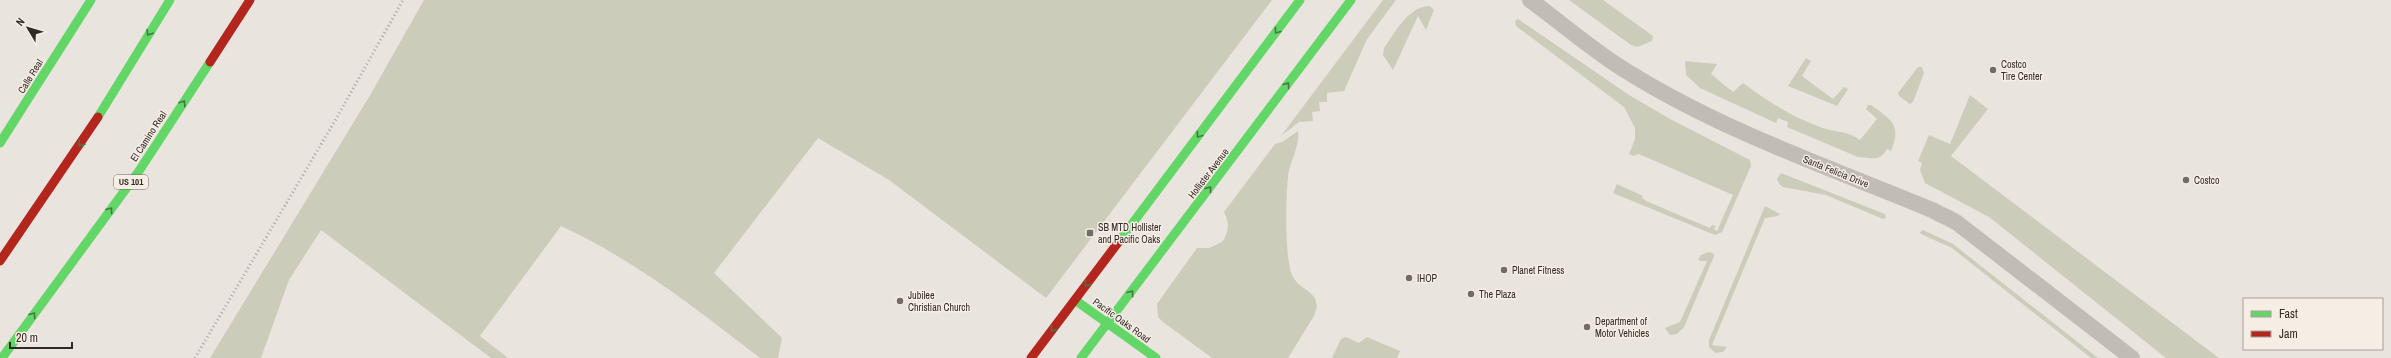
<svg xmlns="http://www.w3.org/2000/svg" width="2391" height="358" font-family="'Archivo Narrow',sans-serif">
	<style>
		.green { fill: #cbcdba }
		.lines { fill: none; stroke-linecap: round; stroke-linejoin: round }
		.street { stroke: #c2bcb7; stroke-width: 16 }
		.fast { stroke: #63d668; stroke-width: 9 }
		.jam { stroke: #b3261e; stroke-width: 9 }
		.rail { stroke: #aaa5a2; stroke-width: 3; stroke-dasharray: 1 3; stroke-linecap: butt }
		.oneway { stroke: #487744 }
		.poi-dot { fill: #726b67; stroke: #f6eee5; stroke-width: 1.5 }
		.labels { text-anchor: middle; stroke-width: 3; stroke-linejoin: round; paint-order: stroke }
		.shield { fill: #f6eee5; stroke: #6d6560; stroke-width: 1 }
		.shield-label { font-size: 9px; font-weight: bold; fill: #322a27 }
		.poi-label { font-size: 10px; fill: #322a27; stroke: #f6eee5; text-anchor: start }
		.street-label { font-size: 10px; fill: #322a27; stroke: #f6eee5 }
	</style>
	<rect width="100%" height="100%" fill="#eae4de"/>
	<path class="green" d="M424 0H1272L1046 298 889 180 818 138 714 273 782 338 778 358H760C695 308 636 261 561 226L480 336 508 358H491L321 230 289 280 261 358H210L369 97Z
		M1383 0H1396L1367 39 1344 91 1327 93V102H1319L1320 111 1312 112 1313 121 1299 122 1281 136Z
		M1569 0H1603L1653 36 1652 41 1637 47 1631 45Z
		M1430 6 1434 10 1426 30 1418 16 1393 70 1383 55 1384 48C1395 33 1408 6 1430 6Z
		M1518 19 1629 95 1672 120 1750 160 1751 166 1722 232 1715 235 1613 193 1617 184 1643 196 1642 198 1646 201 1710 228 1712 225 1716 226 1714 229 1717 231 1733 195 1639 154 1633 156 1629 154 1635 139V128L1624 107 1516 26 1515 21Z
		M1806 58 1811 61 1802 76 1833 99 1844 87 1848 89 1837 106 1788 86Z
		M1685 61 1717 64 1711 74 1733 92 1743 83C1767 101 1791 116 1820 127 1835 133 1847 130 1860 140L1877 119 1866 109 1868 105H1871C1891 120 1902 124 1891 151L1887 149C1879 163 1870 157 1858 157L1787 127 1788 122 1778 118 1776 123 1700 88 1686 75Z
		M1918 67H1922L1924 73 1913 102 1910 104 1899 96 1898 93Z
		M1970 95 1988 109 1951 156 2219 358H2166L1989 217 1925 183 1920 170 1922 163 1918 161 1929 135 1950 144Z
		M1298 131C1300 147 1290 160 1288 176 1286 196 1284 261 1293 277 1299 287 1309 290 1315 298L1317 306 1314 316 1288 358H1212L1163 322 1158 317 1157 304 1197 248H1209L1222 242C1229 232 1230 223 1224 212L1275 144 1282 142Z
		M1781 173 1885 214 1886 218 1883 219 1826 195 1783 187 1780 185 1777 179Z
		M1765 206 1780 214 1778 216 1765 218 1712 345 1727 347 1723 352 1715 353 1709 347V340Z
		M1923 230 1953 244 2098 358H2091L1952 248 1921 234 1920 232Z
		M1708 252 1713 253 1714 256 1684 327 1677 334 1670 335 1665 328 1680 322 1707 261H1700L1698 259 1701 255Z
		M1346 337 1359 343 1367 337 1400 351 1397 358H1332L1341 339Z"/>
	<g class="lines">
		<path class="street" d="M1530 0C1560 22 1589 47 1620 67 1717 129 1826 166 1932 210L1956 222 2132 358"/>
		<path class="fast" d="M98 117 170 0
			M0 143 91 0
			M1120 240 1300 0
			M1075 300 1156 358
			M2 358 139 171 210 62
			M1081 358 1351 0"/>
		<path class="jam" d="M210 62 250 0
			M0 261 98 117
			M1031 358 1120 240"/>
		<path class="rail" d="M195 358 336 119 403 0"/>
	</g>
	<defs><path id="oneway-chevron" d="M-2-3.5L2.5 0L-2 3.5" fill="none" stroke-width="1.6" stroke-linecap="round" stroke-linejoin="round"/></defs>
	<g class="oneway">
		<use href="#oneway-chevron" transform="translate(1277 31) rotate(127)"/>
		<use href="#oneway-chevron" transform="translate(149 33) rotate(122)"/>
		<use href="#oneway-chevron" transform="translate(1287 85) rotate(-53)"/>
		<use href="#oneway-chevron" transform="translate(183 103) rotate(-57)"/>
		<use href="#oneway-chevron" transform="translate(1199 135) rotate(127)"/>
		<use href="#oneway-chevron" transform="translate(81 144) rotate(124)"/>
		<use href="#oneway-chevron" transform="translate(1209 189) rotate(-53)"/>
		<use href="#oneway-chevron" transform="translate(110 210) rotate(-54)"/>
		<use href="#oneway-chevron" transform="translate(1087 284) rotate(127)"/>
		<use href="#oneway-chevron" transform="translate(1131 293) rotate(-53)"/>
		<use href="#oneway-chevron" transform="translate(33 315) rotate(-54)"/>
		<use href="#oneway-chevron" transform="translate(1053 329) rotate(127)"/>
	</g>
	<g class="poi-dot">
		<circle cx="1993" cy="70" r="4"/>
		<circle cx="2186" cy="180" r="4"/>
		<rect x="1086" y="229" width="8" height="8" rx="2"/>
		<circle cx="1504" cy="270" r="4"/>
		<circle cx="1409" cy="278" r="4"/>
		<circle cx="1471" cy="294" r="4"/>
		<circle cx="900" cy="301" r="4"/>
		<circle cx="1587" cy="327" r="4"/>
	</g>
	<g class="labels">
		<rect class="shield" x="114" y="175" width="34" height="14" rx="3"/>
		<g class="shield-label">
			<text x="131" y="185">US 101</text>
		</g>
		<g class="poi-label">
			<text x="2001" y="68">Costco<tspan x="2001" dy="12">Tire Center</tspan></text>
			<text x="2194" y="184">Costco</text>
			<text x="1098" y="231">SB MTD Hollister<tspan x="1098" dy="12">and Pacific Oaks</tspan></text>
			<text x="1512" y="274">Planet Fitness</text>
			<text x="1417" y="282">IHOP</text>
			<text x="1479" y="298">The Plaza</text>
			<text x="908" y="299">Jubilee<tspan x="908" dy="12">Christian Church</tspan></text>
			<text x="1595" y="325">Department of<tspan x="1595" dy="12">Motor Vehicles</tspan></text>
		</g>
		<g class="street-label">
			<text transform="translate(30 76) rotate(-58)" y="4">Calle Real</text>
			<text transform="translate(148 136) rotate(-57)" y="4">El Camino Real</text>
			<text transform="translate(1836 171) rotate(22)" y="4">Santa Felicia Drive</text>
			<text transform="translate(1208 173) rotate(-53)" y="4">Hollister Avenue</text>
			<text transform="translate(1122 320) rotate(36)" y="4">Pacific Oaks Road</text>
		</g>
	</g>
	<rect x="2243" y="298" width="140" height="52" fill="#f6eee5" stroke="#a8a099"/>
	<rect x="2251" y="311" width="20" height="6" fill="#63d668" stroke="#a8a099"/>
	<text x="2279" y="318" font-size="12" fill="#322a27">Fast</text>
	<rect x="2251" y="331" width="20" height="6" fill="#b3261e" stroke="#a8a099"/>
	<text x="2279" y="338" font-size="12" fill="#322a27">Jam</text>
	<g transform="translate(28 28) rotate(308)" stroke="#f6eee5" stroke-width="3" paint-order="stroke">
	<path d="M0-3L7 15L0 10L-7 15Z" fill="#322a27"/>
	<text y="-6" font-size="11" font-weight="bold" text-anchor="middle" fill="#322a27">N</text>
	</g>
	<path d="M10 342v6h62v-6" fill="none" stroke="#322a27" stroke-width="2"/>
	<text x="16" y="342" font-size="12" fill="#322a27" stroke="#f6eee5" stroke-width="3" paint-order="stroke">20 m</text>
</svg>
